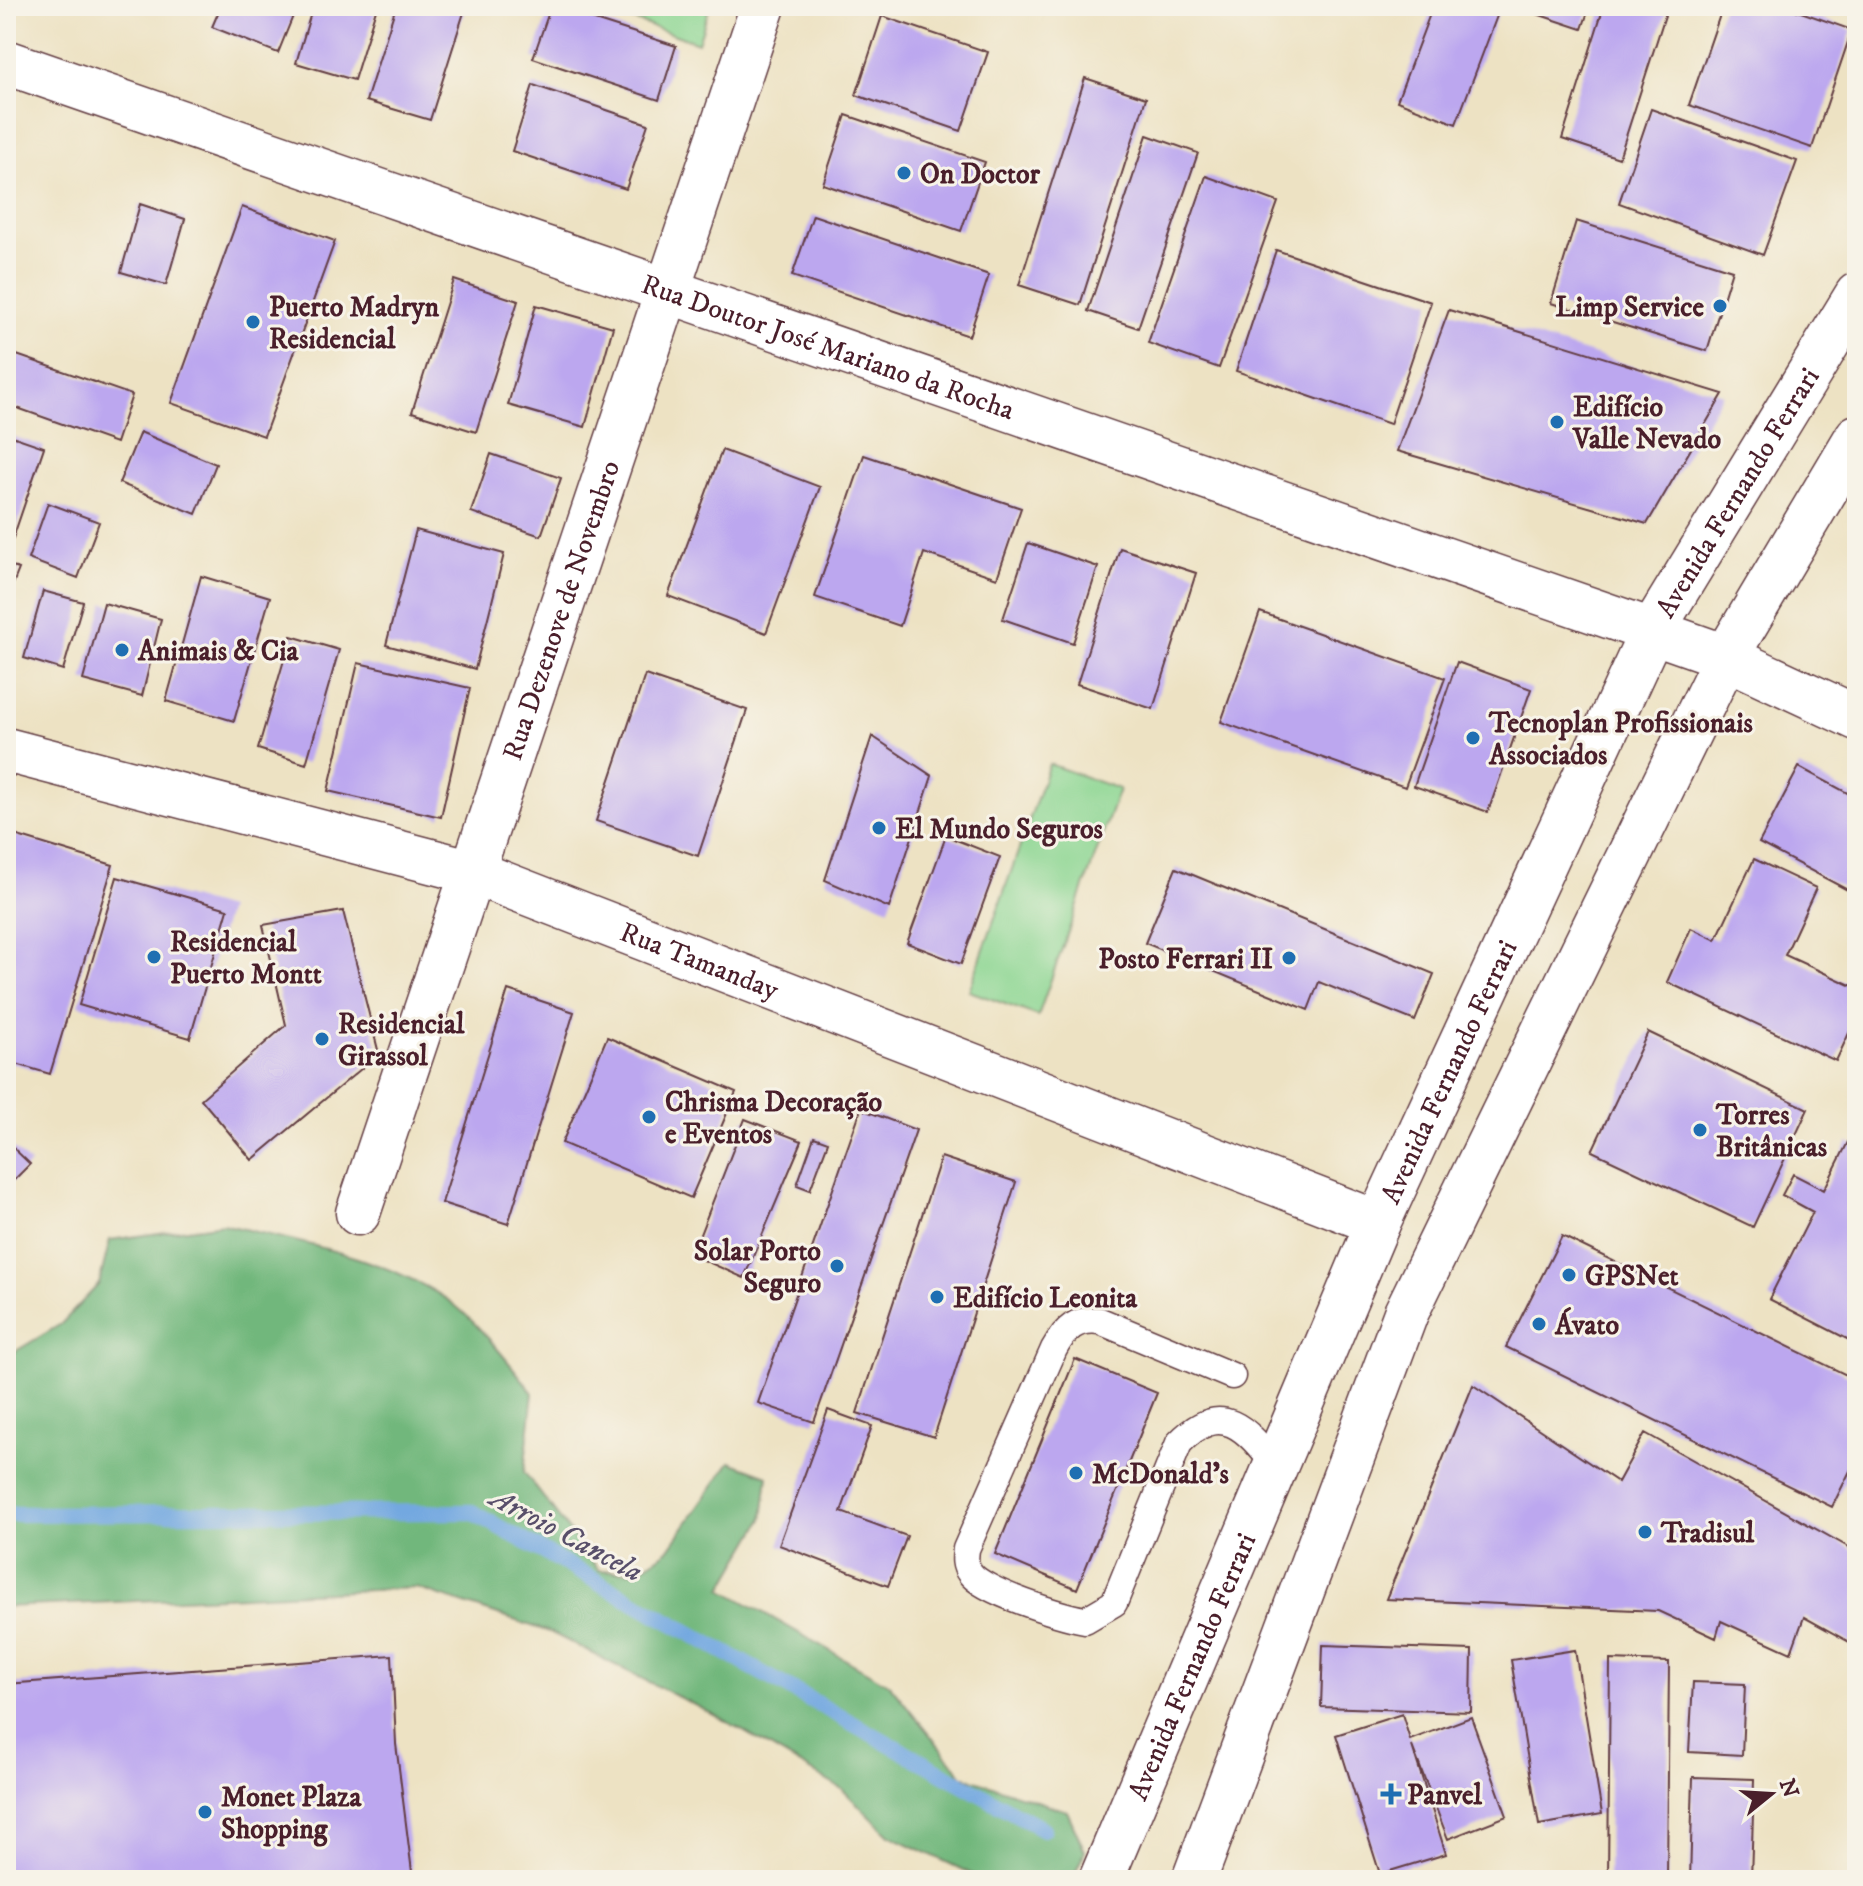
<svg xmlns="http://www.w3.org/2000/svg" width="1863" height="1886" font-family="'IM FELL DW Pica',serif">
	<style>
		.green { fill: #8cd692; stroke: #6b7a5e; stroke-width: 2 }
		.forest { fill: #71b77c; stroke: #5e6b54; stroke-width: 2 }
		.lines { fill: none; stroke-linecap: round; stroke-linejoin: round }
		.stream { stroke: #73a8e0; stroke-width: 16 }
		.building { fill: #bca7ef }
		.lane-casing { stroke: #623c42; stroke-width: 29 }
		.street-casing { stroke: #623c42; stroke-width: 47 }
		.secondary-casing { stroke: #623c42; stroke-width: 47 }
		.lane { stroke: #fff; stroke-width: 26 }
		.street { stroke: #fff; stroke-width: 44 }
		.secondary { stroke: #fff; stroke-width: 44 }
		.poi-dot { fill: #1f6fb2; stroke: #f7f3e8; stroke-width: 3 }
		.labels { text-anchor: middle; stroke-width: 6; stroke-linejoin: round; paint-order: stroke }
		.poi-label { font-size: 28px; font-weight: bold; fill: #4a1f2b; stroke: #f7f3e8; text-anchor: start }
		.street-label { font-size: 28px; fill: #4a1f2b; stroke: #f7f3e8 }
		.water-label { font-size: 30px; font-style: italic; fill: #584f6a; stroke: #f7f3e8 }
	</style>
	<rect width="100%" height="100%" fill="#f7f3e8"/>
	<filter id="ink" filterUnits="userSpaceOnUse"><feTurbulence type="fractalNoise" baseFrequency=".0125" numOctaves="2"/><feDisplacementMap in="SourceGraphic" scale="16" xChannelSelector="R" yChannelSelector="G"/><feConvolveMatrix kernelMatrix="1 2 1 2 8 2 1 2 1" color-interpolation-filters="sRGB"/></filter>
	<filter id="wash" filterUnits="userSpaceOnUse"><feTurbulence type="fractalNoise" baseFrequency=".006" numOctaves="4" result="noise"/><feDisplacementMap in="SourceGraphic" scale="32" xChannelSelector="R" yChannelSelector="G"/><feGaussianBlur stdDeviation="1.8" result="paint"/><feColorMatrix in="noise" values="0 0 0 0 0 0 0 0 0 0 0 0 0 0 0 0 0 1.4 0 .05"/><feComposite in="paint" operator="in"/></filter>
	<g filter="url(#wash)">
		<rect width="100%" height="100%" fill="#ede2c3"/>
		<path class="green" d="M593 6H710L698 43Z
			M1049 764 1119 789 1038 1016 969 991Z"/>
		<path class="forest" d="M223 1224C299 1243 378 1255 445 1298 474 1317 511 1365 533 1393L524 1472 599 1570 637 1572 668 1550 730 1462 768 1476 763 1519 722 1589 890 1685 963 1776 1067 1811 1085 1851 1072 1880H984L889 1835 843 1790 726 1721 550 1632 416 1588 6 1607V1357L61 1324 99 1284 110 1240Z"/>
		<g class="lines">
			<path class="stream" d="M6 1514 472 1512 1043 1829"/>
		</g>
		<g id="blocks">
			<path class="building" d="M221 6H297L278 53 212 27Z
				M313 6H377L354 80 296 63Z
				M396 6H466L430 120 366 101Z
				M551 6 676 46 659 100 533 58Z
				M1433 6 1500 8 1456 124 1397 101Z
				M1533 6H1590L1582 29 1531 12Z
				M1604 6H1668L1619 158 1562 139Z
				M1723 6H1784L1852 30 1812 148 1689 105Z
				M882 16 988 52 961 131 856 95Z
				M1085 78 1146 98 1080 305 1019 285Z
				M533 85 648 124 626 189 512 151Z
				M1651 109 1797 161 1763 255 1619 203Z
				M846 115 985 162 961 231 823 184Z
				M1147 135 1198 153 1138 328 1088 311Z
				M1206 176 1278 202 1219 368 1148 343Z
				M140 204 185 219 166 285 121 272Z
				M242 207 335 241 264 436 171 403Z
				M813 215 989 275 969 336 792 276Z
				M1576 221 1732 270 1707 351 1551 303Z
				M1276 250 1431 302 1390 424 1236 371Z
				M454 280 518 301 476 432 412 412Z
				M536 305 613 327 585 427 508 405Z
				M1449 310 1723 394 1647 524 1397 451Z
				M11 353 132 395 116 443 6 404V367Z
				M140 432 216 464 196 514 119 483Z
				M6 434 44 447 11 544 6 542Z
				M722 450 820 487 766 633 668 596Z
				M491 454 561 478 541 536 471 512Z
				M864 455 1021 508 997 578 924 553 900 626 815 597Z
				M48 503 99 522 78 578 28 559Z
				M416 530 504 554 475 669 386 645Z
				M1028 543 1098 567 1073 643 1003 619Z
				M1120 548 1196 573 1153 709 1077 684Z
				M6 565 19 569 6 602Z
				M201 576 270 597 234 721 166 701Z
				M43 591 83 602 63 670 24 658Z
				M104 603 161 619 142 696 83 680Z
				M1260 612 1445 678 1405 787 1221 722Z
				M291 636 339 650 306 764 258 749Z
				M1457 662 1531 689 1488 812 1414 786Z
				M358 663 470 688 441 817 328 791Z
				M645 675 747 710 698 856 596 821Z
				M872 736 932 776 889 908 825 880Z
				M1799 767 1857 798V895L1759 843Z
				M8 833 113 865 50 1074 6 1061Z
				M946 836 1000 857 961 964 907 943Z
				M1754 859 1816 888 1785 955 1857 988V1016L1836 1061 1667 982 1691 928 1716 940Z
				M1176 868 1434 974 1415 1021 1319 982 1308 1010 1145 943Z
				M117 877 228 909 190 1038 79 1005Z
				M343 911 379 1054 252 1160 201 1099 286 1025 263 925Z
				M508 990 574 1012 508 1224 442 1203Z
				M1648 1032 1808 1109 1753 1227 1592 1151Z
				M607 1037 736 1092 691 1198 562 1143Z
				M861 1109 916 1130 814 1422 758 1403Z
				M745 1119 802 1141 744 1278 692 1255Z
				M814 1137 828 1142 810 1190 797 1185Z
				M6 1141 30 1164 6 1188Z
				M1848 1142 1857 1146V1344L1769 1299 1813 1212 1782 1195 1793 1174 1824 1190Z
				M941 1157 1016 1182 934 1437 857 1413Z
				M1562 1236 1857 1380V1457L1832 1507 1506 1347Z
				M1075 1359 1157 1393 1077 1589 995 1554Z
				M1473 1385 1618 1482 1645 1433 1857 1552V1632L1851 1643 1804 1617 1791 1653 1721 1621 1716 1638 1658 1611 1386 1599Z
				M828 1410 872 1426 841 1512 907 1536 888 1586 779 1545Z
				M1323 1645 1472 1650 1471 1712 1321 1707Z
				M1575 1650 1602 1814 1539 1825 1511 1660Z
				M392 1655 396 1744 413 1880H6V1684Z
				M1610 1660 1669 1662 1667 1880H1608Z
				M1693 1682 1745 1684 1742 1755 1689 1752Z
				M1402 1714 1410 1740 1471 1717 1507 1816 1448 1839 1412 1746 1446 1854 1380 1874 1336 1735Z
				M1693 1777 1754 1779 1751 1880H1690Z"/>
		</g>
	</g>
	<g filter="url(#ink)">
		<use href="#blocks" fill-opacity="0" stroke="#623c42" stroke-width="2"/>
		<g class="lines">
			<g class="lane-casing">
				<path id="lane" d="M1232 1376 1100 1321C1076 1318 1065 1329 1054 1349L966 1549C965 1558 964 1565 970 1573 983 1592 1062 1616 1085 1620L1114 1603 1179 1443C1222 1398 1247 1430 1276 1466"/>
			</g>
			<g class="street-casing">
				<g id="street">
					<path id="s1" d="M6 62 1652 631"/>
					<path id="s2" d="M358 1213 763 6"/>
				</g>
			</g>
			<g class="secondary-casing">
				<g id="secondary">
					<path d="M1652 631 1726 657 1857 718"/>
					<path id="s3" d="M6 750 473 872 1378 1223"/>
					<path id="s4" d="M1101 1880 1378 1223 1652 631 1857 295"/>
					<path d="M1194 1880 1406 1313 1726 657 1857 437"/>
				</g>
			</g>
			<use href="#lane" class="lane"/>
			<use href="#street" class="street"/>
			<use href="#secondary" class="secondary"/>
		</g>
	</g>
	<g class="poi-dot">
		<circle cx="904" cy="173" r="8"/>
		<circle cx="1720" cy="306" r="8"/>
		<circle cx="253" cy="322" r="8"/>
		<circle cx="1557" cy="422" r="8"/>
		<circle cx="122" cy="650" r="8"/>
		<circle cx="1473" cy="738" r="8"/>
		<circle cx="879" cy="828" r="8"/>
		<circle cx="154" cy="957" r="8"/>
		<circle cx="1289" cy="958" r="8"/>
		<circle cx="322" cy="1039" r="8"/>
		<circle cx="649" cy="1117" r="8"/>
		<circle cx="1700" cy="1130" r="8"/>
		<circle cx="837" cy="1266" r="8"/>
		<circle cx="1569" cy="1275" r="8"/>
		<circle cx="937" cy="1297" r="8"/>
		<circle cx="1539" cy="1324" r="8"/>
		<circle cx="1076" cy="1473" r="8"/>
		<circle cx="1645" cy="1532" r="8"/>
		<path d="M1387 1782h8v8h8v8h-8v8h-8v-8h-8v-8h8z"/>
		<circle cx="205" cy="1812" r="8"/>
	</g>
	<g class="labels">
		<g class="poi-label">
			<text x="920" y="183">On Doctor</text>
			<text x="269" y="316">Puerto Madryn<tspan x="269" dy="32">Residencial</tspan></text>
			<text x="1704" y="316" text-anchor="end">Limp Service</text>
			<text x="1573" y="416">Edifício<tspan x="1573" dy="32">Valle Nevado</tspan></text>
			<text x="138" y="660">Animais &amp; Cia</text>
			<text x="1489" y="732">Tecnoplan Profissionais<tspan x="1489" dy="32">Associados</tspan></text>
			<text x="895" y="838">El Mundo Seguros</text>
			<text x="170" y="951">Residencial<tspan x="170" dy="32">Puerto Montt</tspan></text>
			<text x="1273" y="968" text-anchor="end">Posto Ferrari II</text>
			<text x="338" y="1033">Residencial<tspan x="338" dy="32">Girassol</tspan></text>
			<text x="665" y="1111">Chrisma Decoração<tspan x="665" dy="32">e Eventos</tspan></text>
			<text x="1716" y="1124">Torres<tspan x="1716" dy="32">Britânicas</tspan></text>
			<text x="821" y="1260" text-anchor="end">Solar Porto<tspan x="821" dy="32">Seguro</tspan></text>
			<text x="1585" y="1285">GPSNet</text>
			<text x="953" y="1307">Edifício Leonita</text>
			<text x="1555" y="1334">Ávato</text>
			<text x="1092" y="1483">McDonald's</text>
			<text x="1661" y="1542">Tradisul</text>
			<text x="1407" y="1804">Panvel</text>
			<text x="221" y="1806">Monet Plaza<tspan x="221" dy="32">Shopping</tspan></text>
		</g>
		<g class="street-label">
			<text dy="10" stroke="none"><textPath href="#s1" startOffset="870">Rua Doutor José Mariano da Rocha</textPath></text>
			<text dy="10" stroke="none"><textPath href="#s4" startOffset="1528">Avenida Fernando Ferrari</textPath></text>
			<text dy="10" stroke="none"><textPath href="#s2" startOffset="636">Rua Dezenove de Novembro</textPath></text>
			<text dy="10" stroke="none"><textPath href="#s3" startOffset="726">Rua Tamanday</textPath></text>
			<text dy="10" stroke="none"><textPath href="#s4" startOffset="880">Avenida Fernando Ferrari</textPath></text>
			<text dy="10" stroke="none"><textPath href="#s4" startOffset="232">Avenida Fernando Ferrari</textPath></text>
		</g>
		<g class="water-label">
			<text transform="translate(567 1534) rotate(28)" y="10">Arroio Cancela</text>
		</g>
	</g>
	<rect width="1863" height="1886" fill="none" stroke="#f7f3e8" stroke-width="32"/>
	<g transform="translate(1771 1794) rotate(72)" stroke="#f7f3e8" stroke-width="6" paint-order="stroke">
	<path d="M0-6L14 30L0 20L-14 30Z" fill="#4a1f2b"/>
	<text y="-12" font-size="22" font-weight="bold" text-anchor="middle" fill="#4a1f2b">N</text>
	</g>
</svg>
